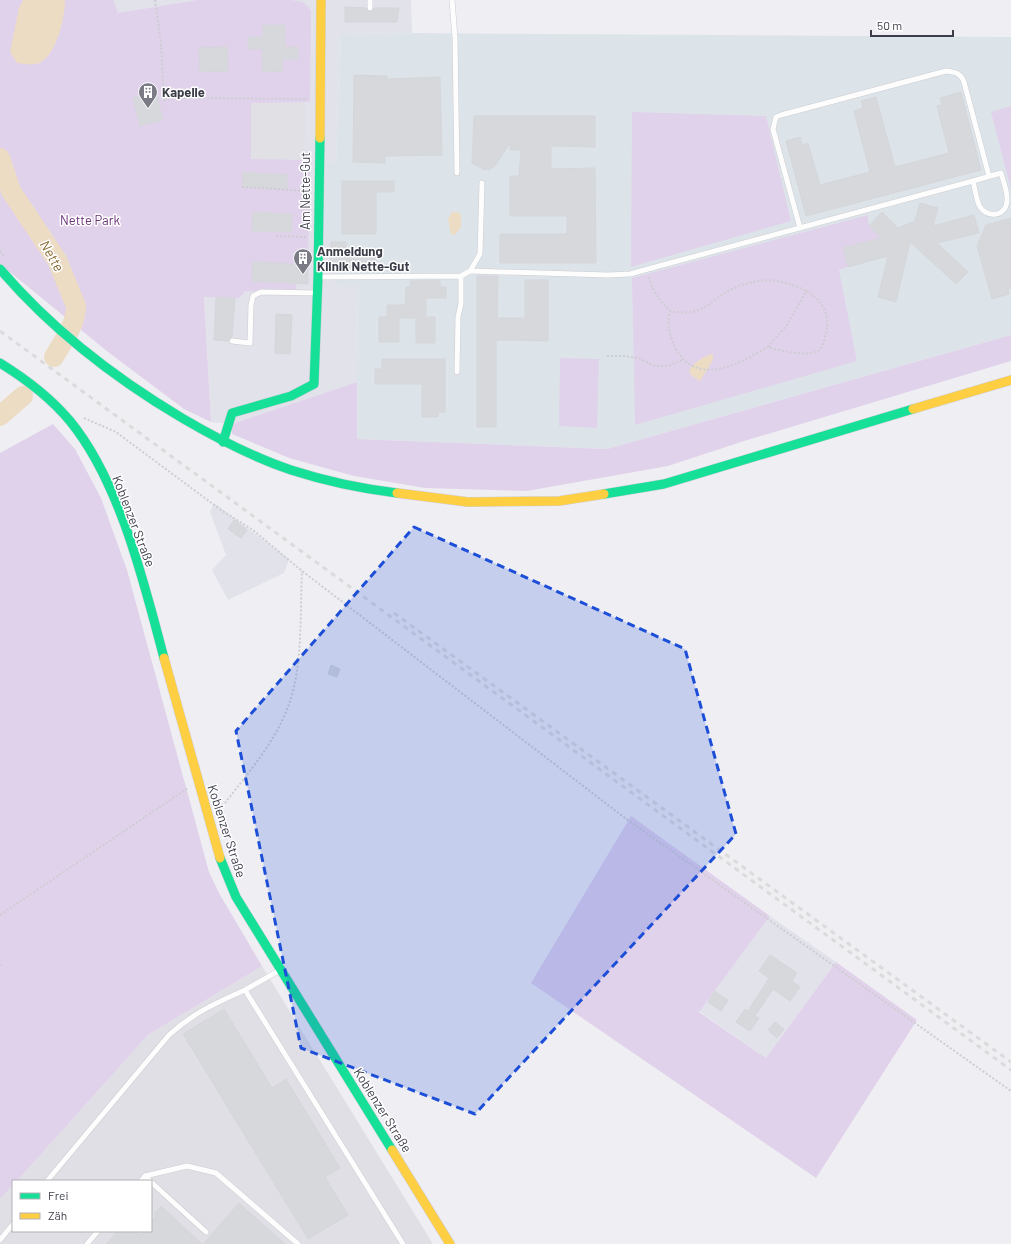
<svg xmlns="http://www.w3.org/2000/svg" width="1011" height="1244" font-family="Barlow,sans-serif">
	<style>
		.residential { fill: #e1e2ea }
		.industrial { fill: #dfdfe5 }
		.medical { fill: #dde4e9 }
		.green { fill: #e1d2eb }
		.parking { fill: #e0e0e5 }
		.water { fill: #ecdcc4 }
		.lines { fill: none; stroke-linecap: round; stroke-linejoin: round }
		.river { stroke: #ecdcc4; stroke-width: 20 }
		.building { fill: #d7d8dc; stroke: #d5d6db }
		.lane-casing { stroke: #cccdd1; stroke-width: 6 }
		.fast-casing { stroke: #cdced9; stroke-width: 10 }
		.slow-casing { stroke: #cdced9; stroke-width: 10 }
		.path { stroke: #cdcdd3; stroke-width: 2; stroke-dasharray: 2 2; stroke-linecap: butt }
		.lane { stroke: #fdfdfd; stroke-width: 5 }
		.fast { stroke: #16e098; stroke-width: 9 }
		.slow { stroke: #ffcf43; stroke-width: 9 }
		.rail { stroke: #dbdbdb; stroke-width: 3; stroke-dasharray: 5 5; stroke-linecap: butt }
		.marked { fill: #1d4ed8; fill-opacity: 0.2; stroke: #1d4ed8; stroke-width: 3; stroke-dasharray: 8 5; stroke-linejoin: round }
		.labels { text-anchor: middle; stroke-width: 3; stroke-linejoin: round; paint-order: stroke }
		.poi-label { font-size: 13px; font-weight: bold; fill: #3b3d49; stroke: #fff; text-anchor: start }
		.street-label { font-size: 13px; fill: #3b3d49; stroke: #fff }
		.park-label { font-size: 13px; fill: #6a3376; stroke: #fff }
		.water-label { font-size: 14px; font-style: italic; fill: #8c6b34; stroke: #fff }
	</style>
	<rect width="100%" height="100%" fill="#efeff3"/>
	<path class="residential" d="M114 0H411L412 33 340 34 336 164H324V240H330V268L336 269 358 286 357 382 232 424 211 422 203 277Z
		M214 503 289 559 284 573 228 600 212 570 226 555 210 512Z
		M770 916 836 962 766 1058 699 1011Z"/>
	<path class="industrial" d="M262 966 433 1244H0V1199L13 1185V1231H151V1181H17L148 1035Z"/>
	<path class="medical" d="M412 33 1011 37V335L607 449 356 439 358 286 336 285V269L330 268V240H324V164L336 163 340 34Z"/>
	<path class="green" d="M0 0H114L118 13 198 0H291C301 1 306 2 311 11L310 102 251 103V159L310 160 308 265H297L296 293 245 291 239 298 204 297 211 422 184 409 108 352 0 264Z
		M1011 106V190L991 112Z
		M632 112 766 116 791 221 631 267Z
		M868 215 869 226 881 238 843 248 848 267 839 270 857 361 635 425 632 278Z
		M1011 335V361L741 442 668 466 527 491 425 488 354 476 289 458 232 434V424L357 382V439L607 449Z
		M560 358 599 359 597 428 559 426Z
		M53 424 75 449 101 498 127 570 209 872 219 893 262 966 148 1035 17 1181H13V1185L0 1199V453Z
		M631 816 770 916 699 1012 766 1058 836 962 917 1020 816 1178 531 983Z"/>
	<path class="parking" d="M251 103H305L304 159H251Z"/>
	<path class="water" d="M23 0H65C65 16 57 53 41 62 34 66 25 64 17 63L10 52 19 8Z
		M452 212H458L461 215V227L455 235 451 234 448 219Z
		M711 354 713 355V360L700 381 692 376 689 371C694 362 702 358 711 354Z"/>
	<g class="lines">
		<path class="river" d="M0 158 11 191 57 260 76 306C76 325 63 341 54 357
			M0 416 23 396"/>
	</g>
	<path class="building" d="M345 7 366 8 370 12 374 8H399L397 22H345Z
		M263 25H285V47H298V59H282L283 71 263 72 262 49H248V37H263Z
		M227 47 228 71 200 72 199 48Z
		M354 75 387 76V79L440 77 442 155 385 156V163L353 162Z
		M156 92 163 120 140 126 133 98Z
		M961 92 981 170 806 216 786 141 800 137 802 145 808 143 820 185 870 172 854 111 863 108 861 101 876 97 895 167 949 153 937 106 942 105 940 98Z
		M474 116H595V147L551 146V169L595 168 596 263H500V234H567V216H510V176H519L521 150H510V143L495 166 489 170 483 169 472 163Z
		M243 172 287 175V189L242 187Z
		M342 181H394V192H376V234H342Z
		M920 203 938 208 933 226 974 215 979 233 937 243 968 272 956 284 910 242 896 302 878 297 888 256 848 267 843 248 881 238 869 226 882 212 898 228 915 221Z
		M253 212 292 214 291 232 252 231Z
		M1011 218V288H1008L1009 294 992 299 977 246 986 225Z
		M331 242H346V254H377L376 268H330Z
		M253 262 308 265V284L252 281Z
		M477 276H498L497 318H525V280H548V341L496 340V427H477Z
		M440 280V287H446V298H426V317H435V343H416V318H399V342H379V317H387V305H405L406 287H410V281Z
		M216 297 235 298 232 337 228 341 214 340Z
		M276 314 292 315 290 354 275 353Z
		M382 359H445V412H438V417H422V384H375V369H382Z
		M234 520 247 530 241 538 228 529Z
		M331 665 340 669 337 677 328 674Z
		M770 955 797 973 792 981 800 987 790 1001 773 989 755 1016 759 1018 750 1031 736 1022 745 1009 748 1011 769 978 759 971Z
		M715 991 728 1000 721 1011 708 1002Z
		M224 1009 272 1088 286 1079 340 1168 325 1177 348 1215 308 1239 183 1034Z
		M775 1022 784 1029 777 1038 768 1030Z
		M239 1203 285 1244H203Z
		M161 1206 202 1244H106L118 1231H134L139 1235 143 1231H151V1222L156 1216 154 1214Z"/>
	<g class="lines">
		<g class="lane-casing">
			<path id="lane" d="M370 0V8
				M452 0 455 38 457 173
				M800 228 773 129 776 117 781 115 946 71C955 72 961 73 964 82L989 176
				M470 271 480 254 482 183
				M319 277 461 276 470 271 608 275 630 274 648 269 973 181 1001 173C1003 181 1008 192 1007 201 1006 217 986 219 979 205 976 198 975 189 973 181
				M232 341 250 343 251 305 253 296 261 292 317 293
				M457 372 458 317 461 304V276
				M280 970 245 990 403 1244
				M47 1181 169 1035C193 1013 216 1003 245 990
				M141 1181 145 1176
				M150 1181 145 1176 187 1166 216 1173 298 1244
				M151 1182 206 1232
				M0 1240 13 1224
				M87 1244 98 1231"/>
		</g>
		<g class="fast-casing">
			<path id="fast" d="M0 269C52 330 113 377 182 418 216 438 252 457 291 470 322 480 364 489 397 493
				M0 363C26 379 50 397 70 421 120 482 144 583 164 658
				M223 442 232 413 291 396 314 384 318 277 320 138
				M604 494 664 484 913 409
				M220 858 236 897 392 1150"/>
		</g>
		<g class="slow-casing">
			<path id="slow" d="M320 138 321 0
				M913 409 1011 380
				M397 493 468 502 559 501 604 494
				M164 658 220 858
				M392 1150 450 1244"/>
		</g>
		<path class="path" d="M155 0 161 43 164 100 175 98 308 99
			M242 187 307 191
			M276 236 307 237
			M0 251 5 257
			M649 277C653 292 659 300 670 311
			M769 280C799 283 837 299 825 337 824 342 822 350 816 352 801 356 782 351 768 347 740 363 698 388 676 349 669 335 667 326 670 311 705 317 705 303 732 289 744 283 756 281 769 280Z
			M768 347 787 325 807 290
			M607 356H625L638 358 655 366H668L682 360
			M84 418 116 432 221 510 253 530 302 571 625 818 1011 1091
			M218 807 225 803C249 772 276 741 289 704 303 666 300 611 302 571
			M0 915 188 788
			M0 964V969"/>
		<use href="#lane" class="lane"/>
		<use href="#fast" class="fast"/>
		<use href="#slow" class="slow"/>
		<path class="rail" d="M0 331 1011 1070
			M394 613 1011 1062"/>
	</g>
	<path class="marked" d="M414 527 685 649 736 834 475 1114 301 1048 236 731Z"/>
	<defs>
		<g id="building-pin" transform="scale(1)"><path d="M0 17L-7.5 6A9.5 9.5 0 1 1 7.5 6Z" fill="#7a7b84" stroke="#fff"/><path d="M-4-6H4V6H1V3H-1V6H-4ZM-2.5-4.3h1.7v1.8h-1.7ZM.8-4.3h1.7v1.8H.8ZM-2.5-1h1.7V.8h-1.7ZM.8-1h1.7V.8H.8Z" fill="#fff"/></g>
	</defs>
	<g fill-rule="evenodd">
		<use href="#building-pin" x="148" y="92"/>
		<use href="#building-pin" x="303" y="258"/>
	</g>
	<g class="labels">
		<g class="poi-label">
			<text x="162" y="97">Kapelle</text>
			<text x="317" y="256">Anmeldung<tspan x="317" dy="15">Klinik Nette-Gut</tspan></text>
		</g>
		<g class="street-label">
			<text transform="translate(305 191) rotate(-90)" y="5">Am Nette-Gut</text>
			<text transform="translate(134 521) rotate(69)" y="5">Koblenzer Straße</text>
			<text transform="translate(227 831) rotate(72)" y="5">Koblenzer Straße</text>
			<text transform="translate(383 1110) rotate(58)" y="5">Koblenzer Straße</text>
		</g>
		<g class="park-label">
			<text x="90" y="225">Nette Park</text>
		</g>
		<g class="water-label">
			<text transform="translate(52 256) rotate(60)" y="5">Nette</text>
		</g>
	</g>
	<rect x="12" y="1180" width="140" height="52" fill="#ffffff" stroke="#b1b1b6"/>
	<rect x="20" y="1193" width="20" height="6" fill="#16e098" stroke="#b1b1b6"/>
	<text x="48" y="1200" font-size="12" fill="#3b3d49">Frei</text>
	<rect x="20" y="1213" width="20" height="6" fill="#ffcf43" stroke="#b1b1b6"/>
	<text x="48" y="1220" font-size="12" fill="#3b3d49">Zäh</text>
	<path d="M871 30v6h82v-6" fill="none" stroke="#3b3d49" stroke-width="2"/>
	<text x="877" y="30" font-size="12" fill="#3b3d49" stroke="#ffffff" stroke-width="3" paint-order="stroke">50 m</text>
</svg>
